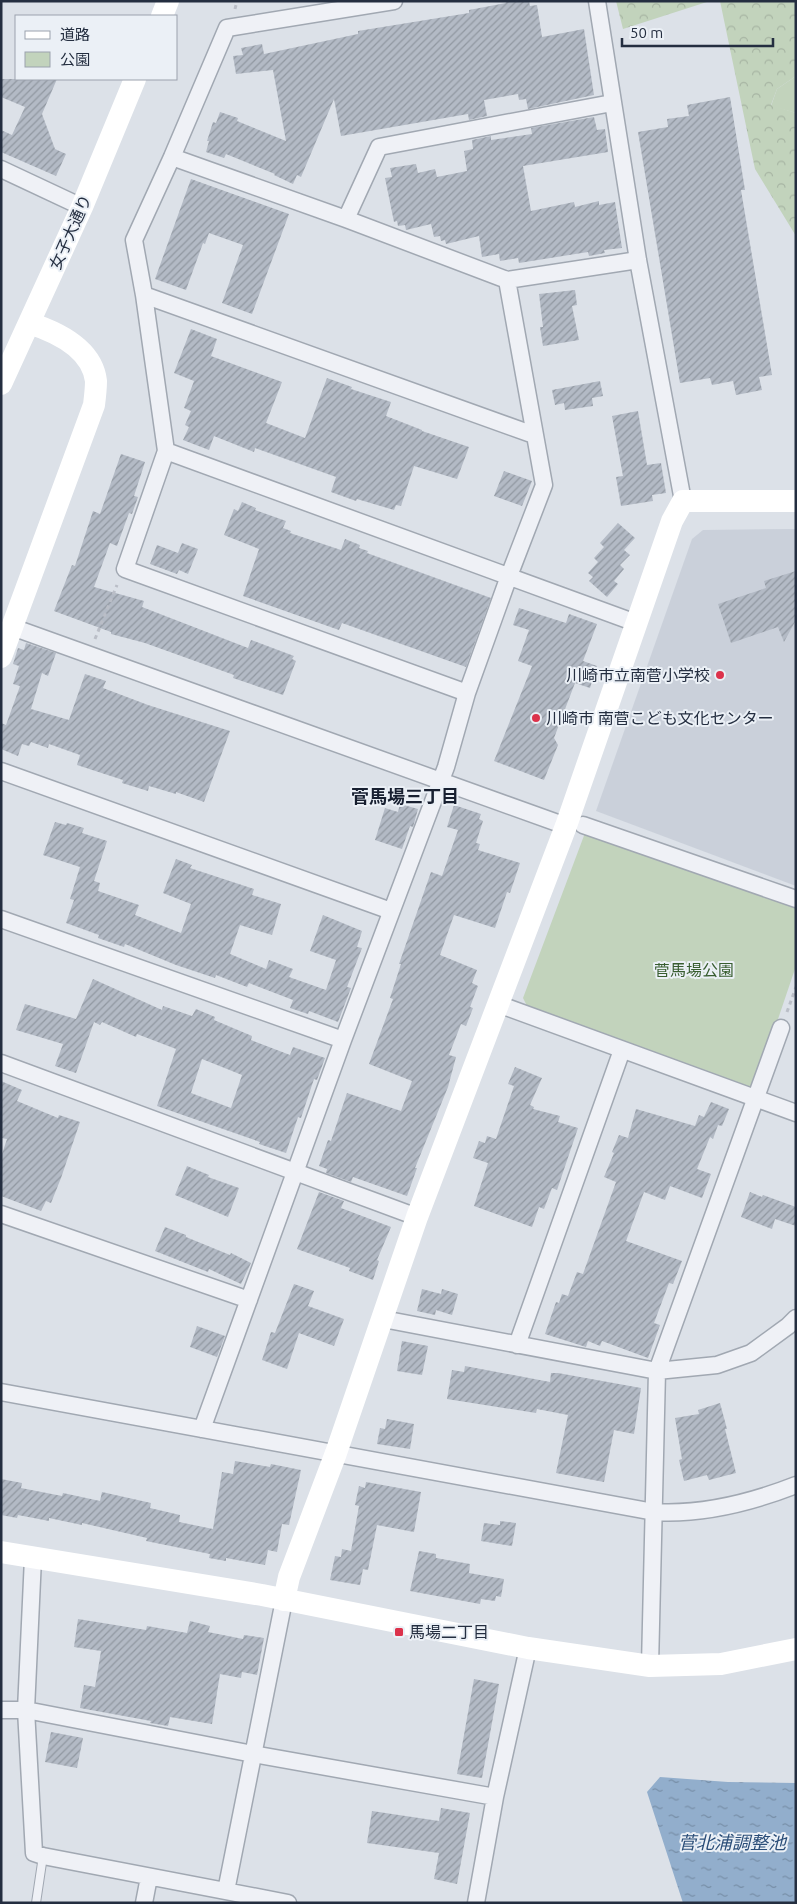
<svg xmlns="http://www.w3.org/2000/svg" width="797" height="1904" font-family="Ubuntu,'Noto Sans JP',sans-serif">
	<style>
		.built { fill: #cad0da }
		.green { fill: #c2d3bc }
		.forest { fill: url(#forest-crowns) }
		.water { fill: url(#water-ripples) }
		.building { fill: url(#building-hatch); fill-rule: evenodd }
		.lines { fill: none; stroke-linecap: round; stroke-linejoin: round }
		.lane-casing { stroke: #a1a8b2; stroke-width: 10 }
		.street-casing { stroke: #a1a8b2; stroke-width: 19 }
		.path { stroke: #babec7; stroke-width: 3; stroke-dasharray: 4 4; stroke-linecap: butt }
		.lane { stroke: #eff1f6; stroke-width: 8 }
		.street { stroke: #eff1f6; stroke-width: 16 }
		.secondary { stroke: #fff; stroke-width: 22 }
		.poi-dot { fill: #dc324b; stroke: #ebf0f6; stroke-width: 2 }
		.labels { text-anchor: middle; stroke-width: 4; stroke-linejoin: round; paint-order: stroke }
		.street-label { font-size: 16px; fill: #242e40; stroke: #ebf0f6 }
		.poi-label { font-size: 16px; fill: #242e40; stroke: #ebf0f6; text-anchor: start }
		.park-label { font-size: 16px; fill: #385d30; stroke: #ebf0f6 }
		.neighbourhood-label { font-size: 18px; font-weight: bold; fill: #171f30; stroke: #ebf0f6 }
		.water-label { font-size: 18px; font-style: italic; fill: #2a4d78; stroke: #ebf0f6 }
	</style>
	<defs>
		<pattern id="forest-crowns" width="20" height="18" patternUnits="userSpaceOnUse" patternTransform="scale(1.25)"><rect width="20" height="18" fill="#c2d3bc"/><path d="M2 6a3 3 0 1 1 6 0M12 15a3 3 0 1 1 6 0" fill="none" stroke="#a7b5a3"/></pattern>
		<pattern id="water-ripples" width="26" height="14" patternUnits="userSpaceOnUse" patternTransform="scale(1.25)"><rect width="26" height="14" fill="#92aecc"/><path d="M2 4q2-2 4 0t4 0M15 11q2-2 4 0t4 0" fill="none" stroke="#778ea7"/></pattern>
		<pattern id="building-hatch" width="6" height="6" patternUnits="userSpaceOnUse" patternTransform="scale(1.25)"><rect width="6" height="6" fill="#b3bac5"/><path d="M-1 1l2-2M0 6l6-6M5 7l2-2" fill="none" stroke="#9198a1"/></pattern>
	</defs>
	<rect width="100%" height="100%" fill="#dce1e8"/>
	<path class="built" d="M796 529V886L596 811 692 539 703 530Z"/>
	<path class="green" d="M796 76V113L771 106 777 89Z
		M585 833 796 908V966L757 1081 747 1088 527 1006 523 998Z"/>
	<path class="forest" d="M616 1H710L623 29Z
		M720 1H796V76L777 89 771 105 796 113V236L755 169Z"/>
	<path class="water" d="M660 1777 728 1782 796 1783V1903H683L647 1792Z"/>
	<path class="building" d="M505 1H529L530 6 537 5 542 37 584 29 594 95 528 109 526 99 519 100 518 94 484 100 487 116 469 120 468 114 341 136 334 99 301 177 297 175 293 184 274 175 275 174 226 154 224 158 206 152 209 141H207L213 122 216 123 220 112 238 118 237 121 286 141 273 70 236 74 233 56 243 55 241 48 262 44 264 54 358 34V31L469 13V10L506 3Z
		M1 79H57L42 114 55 149 66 154 56 176 1 152V130L12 135 25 107 1 97Z
		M730 97 745 190H741L772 375 759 377 762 390 736 395 733 381 712 385 710 378 680 383 638 132 668 127 667 119 689 116 687 105Z
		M594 117 597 130 605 129 608 152 523 166 531 211 574 202 575 207 599 201V205L615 202 622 248 604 250 605 253 589 256 588 252 519 263 518 258 500 261 499 254 482 257 479 236 446 244 445 240 441 241 440 236 434 237 431 224 406 230 405 225 398 226 397 221 394 222 385 178 392 177 390 168 416 164 418 173 435 169 437 177 467 171 464 151 473 149 472 140 491 136V140L532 134 531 128Z
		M191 179 289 214 252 314 222 303 243 245 209 233 205 244 203 243 186 290 155 279Z
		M575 290 577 305 572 306 579 340 543 346 540 327H543L539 294Z
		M191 329 217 339 211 356 282 382 266 423 305 438 327 378 352 387 351 389 391 402 386 416 422 430V431L469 447 457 479 414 466 401 506 396 505 394 510 357 499 356 501 331 492 336 477 255 448 254 452 214 436 209 450 183 440 189 427 185 425 191 411 184 408 194 381 174 373Z
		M600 381 603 396 592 398 593 406 565 410 564 403 555 405 552 390Z
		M638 411 647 465 661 463 666 493 652 495 653 501 621 506 616 477 623 476 612 416Z
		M121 454 145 462 134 496 138 497 132 514 129 513 117 546 110 543 94 587 144 601 142 607 248 648 251 640 294 656 292 659 296 661 283 695 233 678 234 675 145 643 111 634V632L54 611 72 565 75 566 93 511 100 514Z
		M504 471 532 481 522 506 494 496Z
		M242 502 256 508 255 510 286 521 283 528 291 531 290 533 341 550 345 539 360 545 359 548 368 551 367 553 491 598 466 667 342 623 339 630 243 596 259 549 224 535 234 509 238 511Z
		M618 523 635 538 624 550 630 555 620 565 624 569 614 581 618 584 607 597 589 581 593 577 588 573 598 562 594 558 604 547 600 543Z
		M182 543 198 549 188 574 179 570 177 574 150 564 157 545 178 553Z
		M796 571V620L784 642 778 627 731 643 718 604 766 588 764 581Z
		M519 608 566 623 569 614 597 624 583 661 597 666 590 688 575 683 554 738 558 745 544 780 494 761 532 666 518 661 529 630 513 625Z
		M26 643 56 653 48 676 42 673 31 709 69 720 85 674 106 681 103 688 148 705 230 731 204 802 176 792V794L149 786 148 791 122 783 123 780 77 765 80 755 49 744 48 748 31 742 29 746 22 744 18 756 1 749V723L6 725 20 686 13 684 19 666 13 664 18 648 24 650Z
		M400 804 418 809 413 827 410 826 402 849 375 840 385 808 398 812Z
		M454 805 481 814 479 819 483 821 476 843 480 844 478 850 520 863 510 893 507 892 495 928 454 915 440 955 477 970 472 983 478 986 470 1007 473 1008 466 1026 461 1024 449 1055 456 1057 448 1087 415 1168H417L407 1196 353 1177 351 1182 326 1173 327 1169 319 1166 328 1140 331 1141 347 1093 401 1111 412 1081 369 1064 393 999 390 998 401 964H399L431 872 442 876 458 830 447 827Z
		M55 822 66 825 67 823 84 828 82 833 107 841 94 881 100 883 98 891 139 905 135 915 181 933 191 904 163 893 176 859 192 865 190 868 254 889 252 895 281 904 272 935 240 925 230 954 266 969 269 960 293 969 289 977 326 990 336 960 310 951 323 915 362 931 357 947 362 948 347 987 351 988 338 1022 309 1011 308 1014 290 1008 293 1000 249 983 247 987 216 975 215 978 176 965 125 944 124 947 98 938 99 935 66 923 74 900 70 899 80 867 43 855Z
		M93 979 162 1010 163 1006 192 1016 196 1009 215 1017 214 1020 252 1036 251 1040 290 1055 293 1047 325 1058 317 1080 314 1079 301 1118 298 1117 286 1153 259 1144 260 1142 157 1106 176 1049 137 1034 136 1037 102 1022 100 1025 94 1022 76 1073 55 1066 63 1044 16 1030 25 1004 76 1019ZM202 1059 242 1075 231 1108 191 1093Z
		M515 1067 542 1078 530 1105 534 1107 533 1109 560 1116 558 1122 578 1128 557 1190 552 1188 544 1209 539 1207 532 1227 474 1206 488 1163 473 1158 479 1141 485 1143 487 1136 496 1139 514 1086 508 1084Z
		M1 1081 22 1090 17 1101 58 1118 59 1115 80 1122 61 1178 51 1203 46 1201 41 1211 1 1196V1157L7 1139 1 1138Z
		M711 1102 729 1109 722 1126 718 1125 713 1139 710 1137 697 1169 711 1174 702 1198 670 1186 665 1200 644 1192 626 1241 682 1261 673 1284 669 1283 654 1323 660 1325 648 1358 602 1341 600 1346 588 1341 586 1347 545 1334 556 1302 559 1303 562 1294 568 1296 577 1272 583 1274 616 1182 604 1177 614 1153 612 1152 619 1135 628 1138 636 1109 695 1126 699 1115 704 1117Z
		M187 1166 209 1175 208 1177 239 1188 228 1217 175 1195Z
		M319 1192 344 1201 341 1208 391 1227 377 1260 379 1261 373 1280 349 1271 350 1268 297 1249Z
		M750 1192 762 1197 763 1195 796 1207V1226L775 1219 772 1229 741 1217Z
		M165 1227 186 1235V1237L230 1255 231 1253 251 1263 241 1284 209 1269 208 1272 155 1251Z
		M294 1284 314 1291 308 1306 344 1319 334 1346 299 1333 287 1369 262 1360 271 1332 275 1333Z
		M422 1289 441 1294 442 1289 458 1294 452 1315 436 1310 435 1315 417 1311Z
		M197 1326 225 1336 217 1357 190 1347Z
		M402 1341 428 1346 422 1375 397 1371Z
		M465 1366 550 1382 551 1373H558L641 1388 634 1434 614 1430 604 1482 556 1473 568 1415 537 1409 536 1413 447 1399 452 1370 464 1372Z
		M720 1403 727 1429H725L736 1473 709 1480 707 1475 684 1481 679 1460 682 1459 675 1418 699 1414 698 1410Z
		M387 1419 414 1424 410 1449 377 1444 380 1428 385 1429Z
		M235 1461 270 1467 271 1464 301 1470 289 1525 282 1524 277 1552 268 1550 265 1565 226 1558V1561L209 1558 210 1554 146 1541 147 1538 82 1523V1525L49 1518V1521L18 1515 17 1518 1 1515V1479L22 1483 21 1488 62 1496 63 1493 100 1501 102 1492 151 1503 150 1508 180 1515 179 1522 213 1529 222 1472 233 1474Z
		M366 1482 421 1492 414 1532 377 1525 368 1570 363 1569 360 1585 330 1580 335 1556 341 1557 342 1549 351 1551 359 1506 355 1505 359 1486 365 1488Z
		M500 1521 516 1523 512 1546 481 1541 484 1523 500 1525Z
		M419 1551 436 1554V1558L470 1564 469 1573 504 1579 501 1597 496 1596 495 1601 481 1599 480 1604 410 1591Z
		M78 1619 146 1630 147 1626 187 1633 190 1621 210 1626 208 1632 243 1639 244 1635 264 1638 257 1675 242 1672 241 1678 220 1674 212 1724 170 1717 168 1726 150 1723 151 1721 80 1708 84 1685 95 1687 101 1651 74 1647Z
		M474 1679 499 1684 482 1778 457 1774Z
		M51 1732 83 1738 77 1768 45 1762Z
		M441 1808 470 1813 457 1884 434 1879 439 1853 367 1843 372 1811 439 1821Z"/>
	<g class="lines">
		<g class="lane-casing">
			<path id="lane" d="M36 1903 43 1856"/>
		</g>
		<g class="street-casing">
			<path id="street" d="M394 1 227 28 172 157 134 240 144 295 166 451 125 569 467 693
				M597 1 638 260 683 501
				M172 157 346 219 507 280 638 260
				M1 169 82 207
				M346 219 379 147 612 103
				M144 295 534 435
				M166 451 636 623
				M12 627 566 826
				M1 771 391 911
				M583 825 796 899
				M1 919 343 1040
				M498 1004 796 1113
				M1 1063 417 1217
				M1 1214 249 1300
				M383 1319 657 1371 717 1365 751 1353 788 1326 796 1318
				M517 1345 622 1050
				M1 1392 654 1512C703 1515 750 1503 796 1485
				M202 1429 343 1040 446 767 467 693 509 576 544 485 507 280
				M33 1558 26 1710 34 1853 43 1856 288 1903
				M650 1666 657 1371 781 1028
				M1 1710H26L253 1754 495 1797
				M226 1891 284 1600
				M144 1903 149 1877
				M476 1903 495 1797 528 1648"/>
		</g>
		<path class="path" d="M235 9 237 1
			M95 639 117 585
			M787 1012 796 987"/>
		<use href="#lane" class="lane"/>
		<use href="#street" class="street"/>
		<path class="secondary" d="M162 16 168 1
			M1 384 82 207 135 79
			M1 657 94 405C95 397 96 389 96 381 92 348 57 332 29 323
			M1 1552 262 1595 528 1648 650 1666 721 1664 796 1649
			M284 1600 289 1577 336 1453 417 1217 566 826 672 521 683 501H796"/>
	</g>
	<g class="poi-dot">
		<circle cx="720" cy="675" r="5"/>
		<circle cx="536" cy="718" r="5"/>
		<rect x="394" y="1627" width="10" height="10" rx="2.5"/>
	</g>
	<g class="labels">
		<g class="street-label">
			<text transform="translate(70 232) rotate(-66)" y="6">女子大通り</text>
		</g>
		<g class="poi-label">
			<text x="710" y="681" text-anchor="end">川崎市立南菅小学校</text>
			<text x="546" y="724">川崎市 南菅こども文化センター</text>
			<text x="409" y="1638">馬場二丁目</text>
		</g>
		<g class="park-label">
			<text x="694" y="976">菅馬場公園</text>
		</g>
		<g class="neighbourhood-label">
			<text x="405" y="803">菅馬場三丁目</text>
		</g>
		<g class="water-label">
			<text x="732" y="1849">菅北浦調整池</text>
		</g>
	</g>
	<rect width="797" height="1904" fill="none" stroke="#242e40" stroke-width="5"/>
	<rect x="15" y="15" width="162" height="65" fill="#ebf0f6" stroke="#9ba2ad"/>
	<rect x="25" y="31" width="25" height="8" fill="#ffffff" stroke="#9ba2ad"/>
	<text x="60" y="40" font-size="15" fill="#242e40">道路</text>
	<rect x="25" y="52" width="25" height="15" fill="#c2d3bc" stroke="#9ba2ad"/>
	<text x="60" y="65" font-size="15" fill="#242e40">公園</text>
	<path d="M622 38v8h151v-8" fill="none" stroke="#242e40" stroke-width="2.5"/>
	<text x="630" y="38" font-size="15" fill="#242e40" stroke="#ebf0f6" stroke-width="4" paint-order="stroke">50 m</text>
</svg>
